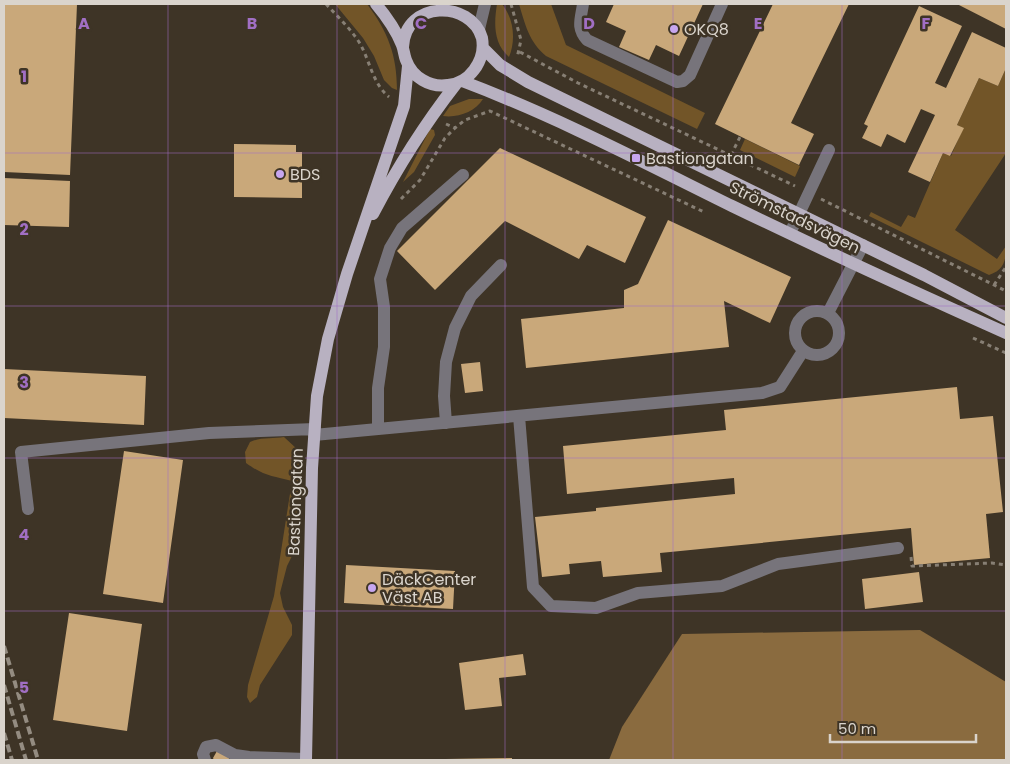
<svg xmlns="http://www.w3.org/2000/svg" width="1010" height="764" font-family="Poppins,sans-serif">
	<style>
		.green { fill: #725528 }
		.forest { fill: #8a6b3f }
		.building { fill: #c9a87a }
		.lines { fill: none; stroke-linecap: round; stroke-linejoin: round }
		.path { stroke: #877f74; stroke-width: 3; stroke-dasharray: 4 4; stroke-linecap: butt }
		.minor { stroke: #77747b; stroke-width: 12 }
		.major { stroke: #b8b1c1; stroke-width: 12 }
		.rail { stroke: #948c81; stroke-width: 4; stroke-dasharray: 8 4; stroke-linecap: butt }
		.grid { fill: none; stroke: #a16fc4; stroke-width: 1; stroke-opacity: 0.55 }
		.poi-dot { fill: #c7a6ef; stroke: #3e3426; stroke-width: 2 }
		.labels { text-anchor: middle; stroke-width: 5; stroke-linejoin: round; paint-order: stroke }
		.poi-label { font-size: 16px; fill: #dad4cc; stroke: #3e3426; text-anchor: start }
		.street-label { font-size: 16px; fill: #dad4cc; stroke: #3e3426 }
		.grid-label { font-size: 16px; text-anchor: middle; font-weight: bold; fill: #a16fc4; stroke: #3e3426; stroke-width: 5; stroke-linejoin: round; paint-order: stroke }
	</style>
	<rect width="100%" height="100%" fill="#3e3426"/>
	<path class="green" d="M335 4H367C388 32 397 55 397 90L392 88 384 80 374 56 363 38Z
		M497 4H502C514 19 516 40 509 57 493 43 494 23 497 4Z
		M519 4H551L566 45 705 113 697 129 546 56C529 42 525 24 519 4Z
		M1006 68V153L955 230 997 259 1006 246C1006 261 1004 270 989 275L869 216 871 212 901 227 908 215 915 218 943 153 951 156 963 128 957 125 979 78 998 86Z
		M469 99H483C475 112 458 118 443 116L450 106Z
		M430 129 434 130 435 135 414 172 403 182Z
		M745 139 800 166 795 177 740 150Z
		M284 437 297 449 301 457 303 477 300 540 287 566 280 593 283 607 292 625V635L260 685 257 697 250 703 247 697 248 685 274 596 292 481C272 476 264 476 246 463L245 452 250 442C260 437 273 439 284 437Z"/>
	<path class="forest" d="M920 630 1006 682V760H609L622 727 682 634Z"/>
	<path class="building" d="M4 4H77L70 175 4 172Z
		M614 4H703L679 56 656 45 649 60 619 47 626 31 606 22Z
		M773 4H849L791 123 814 134 799 165 715 124Z
		M957 4H1006V29Z
		M919 6 962 26 935 83 946 88 972 32 1006 48V68L998 86 979 78 957 125 964 128 950 156 943 153 930 182 908 172 935 115 921 109 905 143 887 134 881 147 862 138 868 126 864 124Z
		M234 144 296 145V152H302V198L234 197Z
		M500 148 646 217 625 263 587 245 579 259 505 221 435 290 397 251Z
		M4 178 70 181 69 227 4 225Z
		M668 220 791 277 770 323 724 301 729 347 526 368 521 319 624 308V290L638 284Z
		M480 362 483 391 465 393 461 364Z
		M4 369 146 376 144 425 4 418Z
		M957 387 960 419 993 416 1003 512 986 514 990 558 914 565 911 528 660 553 662 572 603 577 601 561 569 564 570 574 542 577 535 517 596 511V508L735 494 734 478 567 494 563 446 726 430 724 410Z
		M124 451 183 460 163 603 103 594Z
		M346 565 455 571 453 609 344 603Z
		M919 572 923 602 865 609 862 579Z
		M69 613 142 624 127 731 53 720Z
		M523 654 526 675 499 678 502 706 465 710 459 663Z
		M217 751 229 757V760H214L213 758Z
		M512 758V760H445V759Z"/>
	<g class="lines">
		<path class="path" d="M326 4C337 16 350 28 359 42 370 60 372 83 389 97
			M511 4 521 40 517 58
			M520 52 578 83 795 186
			M446 124 455 128 465 120 490 111 704 212
			M731 155 740 137
			M401 199 420 180 445 138 455 128
			M821 199 1006 291
			M994 285 1006 267
			M973 338 1006 353
			M911 557 912 566 992 563 1006 565"/>
		<path class="minor" d="M583 4C581 19 576 28 587 40L677 82 683 81 690 75 722 4
			M479 29 485 4
			M790 233 829 150
			M795 333a22 22 0 1 1 44 0a22 22 0 1 1-44 0Z
			M828 313 863 245
			M519 416 533 587 551 606 596 608 638 593 722 586 778 564 898 548
			M446 423 444 396 446 362 455 328 471 296 501 265
			M378 429V388L384 347V307L380 279 390 248 402 228 463 175
			M314 435 762 393 780 387 803 351
			M28 509 21 452 209 433 315 429
			M205 760 203 754 206 747 216 745 235 755 249 757 306 759"/>
		<path class="major" d="M376 4C386 16 396 30 402 45 404 50 404 55 406 60 412 77 430 88 448 85 458 84 468 78 474 70 481 61 484 49 482 38 471 0 405 0 403 47
			M483 48 500 65 528 82 924 275 1006 318
			M462 81C555 116 643 162 732 206 823 250 914 292 1006 333
			M373 214C397 168 424 125 456 84
			M306 760 312 468 317 396 328 339 347 274 404 106 408 66"/>
		<path class="rail" d="M4 646 38 760
			M4 685 26 760
			M4 733 12 760"/>
	</g>
	<path class="grid" d="M168 4V760M337 4V760M505 4V760M673 4V760M842 4V760M4 153H1006M4 306H1006M4 458H1006M4 611H1006"/>
	<g class="poi-dot">
		<circle cx="674" cy="29" r="5"/>
		<rect x="631" y="153" width="10" height="10" rx="2.5"/>
		<circle cx="280" cy="174" r="5"/>
		<circle cx="372" cy="588" r="5"/>
	</g>
	<g class="labels">
		<g class="poi-label">
			<text x="684" y="35">OKQ8</text>
			<text x="646" y="164">Bastiongatan</text>
			<text x="290" y="180">BDS</text>
			<text x="382" y="585">DäckCenter<tspan x="382" dy="18">Väst AB</tspan></text>
		</g>
		<g class="street-label">
			<text transform="translate(795 217) rotate(26)" y="6">Strömstadsvägen</text>
			<text transform="translate(295 502) rotate(-88)" y="6">Bastiongatan</text>
		</g>
	</g>
	<g class="grid-label">
		<text x="84" y="29">A</text>
		<text x="252" y="29">B</text>
		<text x="421" y="29">C</text>
		<text x="589" y="29">D</text>
		<text x="758" y="29">E</text>
		<text x="926" y="29">F</text>
		<text x="24" y="82">1</text>
		<text x="24" y="235">2</text>
		<text x="24" y="388">3</text>
		<text x="24" y="540">4</text>
		<text x="24" y="693">5</text>
	</g>
	<rect width="1010" height="764" fill="none" stroke="#dad4cc" stroke-width="10"/>
	<path d="M830 734v8h146v-8" fill="none" stroke="#dad4cc" stroke-width="2.5"/>
	<text x="838" y="734" font-size="15" fill="#dad4cc" stroke="#3e3426" stroke-width="4" paint-order="stroke">50 m</text>
</svg>
